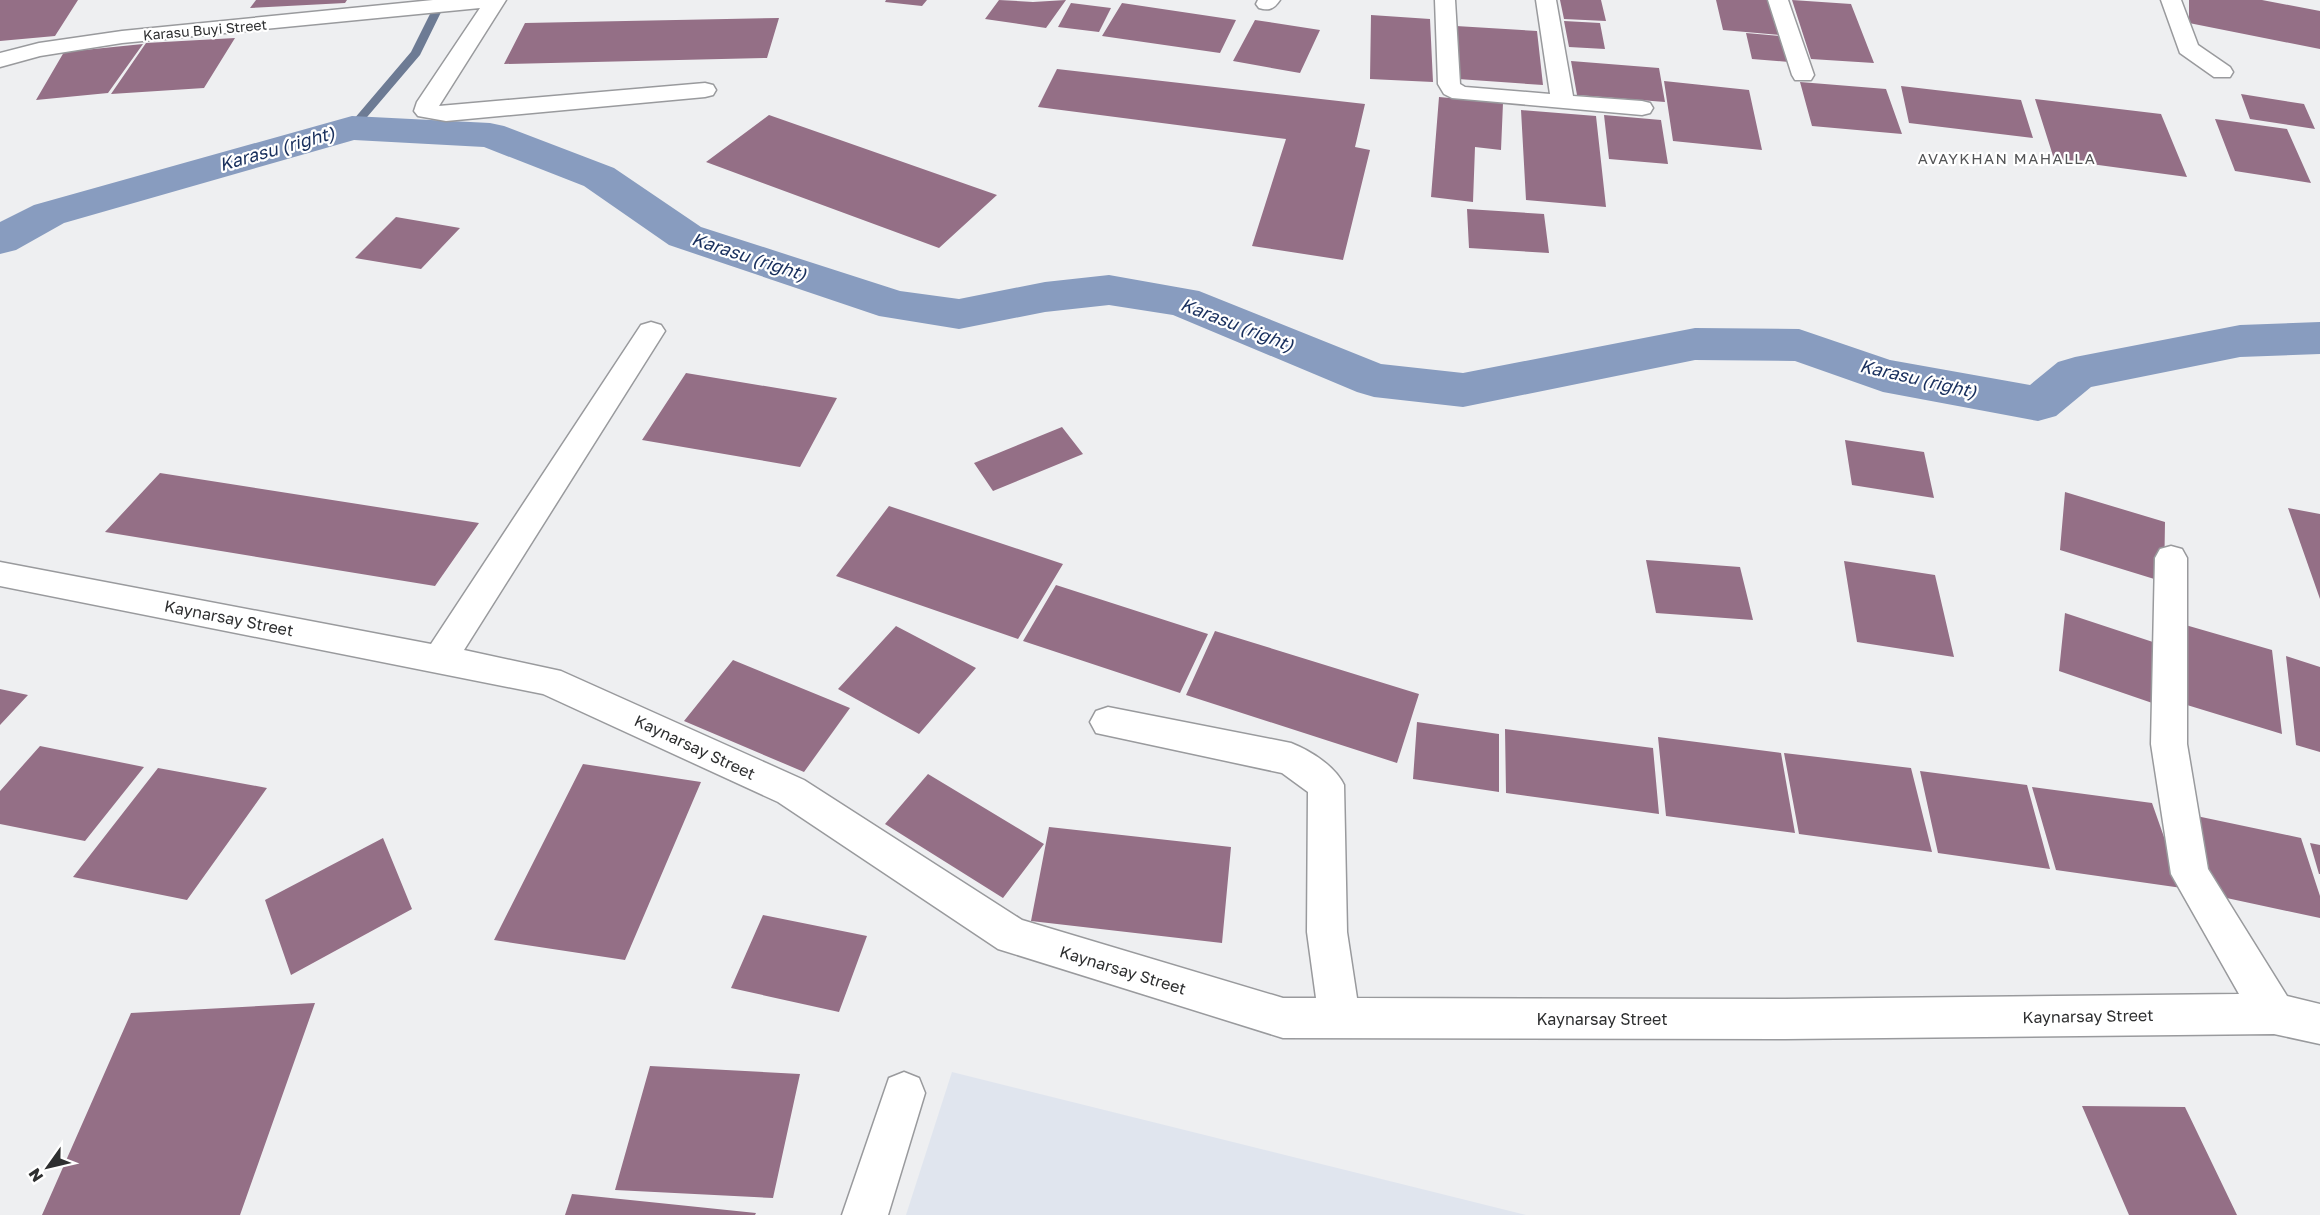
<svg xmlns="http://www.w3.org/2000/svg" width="2320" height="1215" font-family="'Golos Text',sans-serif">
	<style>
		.built { fill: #e0e5ee }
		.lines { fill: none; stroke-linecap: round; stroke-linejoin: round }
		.stream { fill: #6d7b94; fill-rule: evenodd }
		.canal { fill: #889cbf; fill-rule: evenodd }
		.building { fill: #946f86 }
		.minor-casing { stroke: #999a9d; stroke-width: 3 }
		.minor { fill: #fff; fill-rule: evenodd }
		.labels { text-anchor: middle; stroke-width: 4.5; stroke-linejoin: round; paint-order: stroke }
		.far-street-label { font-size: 14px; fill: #2e2f30; stroke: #fff }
		.far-neighbourhood-label { font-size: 15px; letter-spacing: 1.5px; fill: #535456; stroke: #fff }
		.street-label { font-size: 16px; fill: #2e2f30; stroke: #fff }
		.water-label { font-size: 18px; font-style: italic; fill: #182f5d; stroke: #fff }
	</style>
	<rect width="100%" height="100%" fill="#eeeff1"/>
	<path class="built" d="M952 1072 1526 1215H906Z"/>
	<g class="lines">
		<path class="stream" d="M437 0H447L420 55 356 130H348V126L411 52Z"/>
		<path class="canal" d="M352 116 490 123 504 126 614 168 701 227 900 291 959 299 1045 282 1109 275 1199 291 1381 364 1463 373 1695 328 1799 329 1890 360 2030 385 2058 362 2075 357 2240 325 2320 322V354L2240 357 2091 387 2056 416 2038 421 1883 392 1795 361 1695 360 1463 407 1374 397 1357 392 1173 315 1109 305 1045 312 959 329 879 316 669 245 584 186 484 147 354 140 64 223 16 250 0 254V222L34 205Z"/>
	</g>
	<path class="building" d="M0 0H78L55 36 0 41Z
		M256 0H347L345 3 250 8Z
		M886 0H927L922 6 885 2Z
		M999 0 1033 2 1066 0 1046 28 985 19Z
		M1560 0H1601L1606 21 1564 19Z
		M1716 0H1771L1781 35 1723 30Z
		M1792 0 1851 4 1874 63 1811 59Z
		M2189 0H2262L2320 11V49L2189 23Z
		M1071 3 1111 8 1099 32 1058 27Z
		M1122 3 1236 20 1220 53 1102 36Z
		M1371 15 1430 19 1433 82 1370 79Z
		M779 18 767 58 504 64 525 23Z
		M1255 20 1320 30 1300 73 1233 61Z
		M1564 21 1600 23 1605 49 1569 47Z
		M1456 26 1537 31 1543 85 1458 79Z
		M1746 33 1781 36 1789 62 1752 59Z
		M235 38 204 88 111 94 146 43Z
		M143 44 108 93 36 100 64 52Z
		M1571 61 1659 68 1665 102 1577 95Z
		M1057 69 1365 104 1355 147 1370 150 1343 260 1252 246 1286 139 1038 107Z
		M1664 81 1749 90 1762 150 1673 141Z
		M1800 82 1886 89 1902 134 1812 126Z
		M1901 86 2021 100 2033 138 1909 123Z
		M2241 94 2304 104 2315 129 2250 119Z
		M1439 97 1503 103 1501 150 1475 147 1473 202 1431 197Z
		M2035 99 2161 114 2187 177 2054 159Z
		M1521 110 1596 116 1606 207 1526 200Z
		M769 115 997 195 939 248 706 162Z
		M1604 115 1661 120 1668 164 1609 159Z
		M2215 119 2287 129 2311 183 2235 171Z
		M1467 209 1544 214 1549 253 1469 248Z
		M396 217 460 228 421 269 355 258Z
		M686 373 837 398 800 467 642 440Z
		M1062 427 1083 454 993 491 974 463Z
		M1845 440 1924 452 1934 498 1852 485Z
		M160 473 479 523 435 586 105 532Z
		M2065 492 2165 522 2164 582 2060 550Z
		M889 506 1063 564 1018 639 836 576Z
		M2288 508 2320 514V599Z
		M1646 560 1740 567 1753 620 1656 613Z
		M1844 561 1935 575 1954 657 1857 642Z
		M1056 585 1208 634 1180 693 1023 641Z
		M2065 613 2162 645 2161 706 2059 671Z
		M2182 624 2272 650 2282 734 2187 705Z
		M896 626 976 668 919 734 838 689Z
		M1215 631 1419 694 1397 763 1186 695Z
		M2286 656 2320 667V752L2296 745Z
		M733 660 850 708 804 772 684 721Z
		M0 689 28 695 0 725Z
		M1417 722 1499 734V792L1413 779Z
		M1505 729 1653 748 1659 814 1506 793Z
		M1658 737 1781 753 1795 833 1666 816Z
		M40 746 144 767 85 841 0 824V791Z
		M1784 753 1911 768 1932 852 1799 834Z
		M583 764 701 782 625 960 494 940Z
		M158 768 267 788 187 900 73 877Z
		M1920 771 2027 785 2050 869 1938 853Z
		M928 774 1044 844 1003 898 885 824Z
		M2032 787 2152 803 2182 888 2056 870Z
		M2187 814 2301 838 2320 896V918L2208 894Z
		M1049 827 1231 847 1222 943 1031 921Z
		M383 838 412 909 291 975 265 900Z
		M2310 843 2320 845V874H2319Z
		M763 915 867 936 839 1012 731 988Z
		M315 1003 240 1215H42L131 1013Z
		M650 1066 800 1074 773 1198 615 1190Z
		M2082 1106 2185 1107 2237 1215H2129Z
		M572 1194 756 1213 755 1215H565Z"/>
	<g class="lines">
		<g class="minor-casing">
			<path id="minor" d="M433 0H506L439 106 705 83 713 85 716 90 713 95 705 97 446 121 418 116 414 111 417 102 480 8 122 43 40 56 0 67V53L39 43 122 31Z
				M1258 0H1280C1274 9 1269 11 1259 8L1256 4Z
				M1435 0H1455L1460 84 1465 87 1550 94 1536 0H1556L1573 96 1642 101 1650 103 1653 108 1650 113 1642 115 1452 98 1444 94 1438 84Z
				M1768 0H1788L1814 75 1811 80H1795L1792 75Z
				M2161 0H2181L2198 45 2230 67 2233 72 2230 77H2214L2180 53Z
				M651 322 661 325 665 331 464 650 561 671 804 780 1022 920 1283 998H1316L1307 932 1308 792 1282 773 1096 733 1090 722 1096 711 1108 707 1291 743C1311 751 1335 766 1344 785L1347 932 1357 998 1785 999 2239 994 2171 874 2151 744 2155 558 2160 549 2171 546 2182 549 2187 558V744L2208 869 2287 996 2320 1004V1044L2274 1034 1785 1039 1283 1038 998 949 778 802 543 694 0 586V562L431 644 641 325Z
				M904 1072 919 1078 925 1093 888 1215H842L889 1078Z"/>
		</g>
		<use href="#minor" class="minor"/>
	</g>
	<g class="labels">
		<g class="far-street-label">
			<text transform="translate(205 30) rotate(-5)" y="5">Karasu Buyi Street</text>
		</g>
		<g class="far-neighbourhood-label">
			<text x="2007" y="164">AVAYKHAN MAHALLA</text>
		</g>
		<g class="street-label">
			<text transform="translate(229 618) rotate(11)" y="6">Kaynarsay Street</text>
			<text transform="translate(695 747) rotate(25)" y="6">Kaynarsay Street</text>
			<text transform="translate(1123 970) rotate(17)" y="6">Kaynarsay Street</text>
			<text transform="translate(2088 1016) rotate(-1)" y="6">Kaynarsay Street</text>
			<text x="1602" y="1025">Kaynarsay Street</text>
		</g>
		<g class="water-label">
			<text transform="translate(277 149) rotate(-16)" y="6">Karasu (right)</text>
			<text transform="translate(749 257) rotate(18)" y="6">Karasu (right)</text>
			<text transform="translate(1237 325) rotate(21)" y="6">Karasu (right)</text>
			<text transform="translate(1918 379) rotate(13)" y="6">Karasu (right)</text>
		</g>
	</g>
	<g transform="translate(48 1167) rotate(236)" stroke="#ffffff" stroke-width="4.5" paint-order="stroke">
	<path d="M0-4.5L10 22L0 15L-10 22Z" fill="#2e2f30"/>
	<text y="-9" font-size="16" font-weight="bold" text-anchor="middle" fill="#2e2f30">N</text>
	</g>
</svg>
